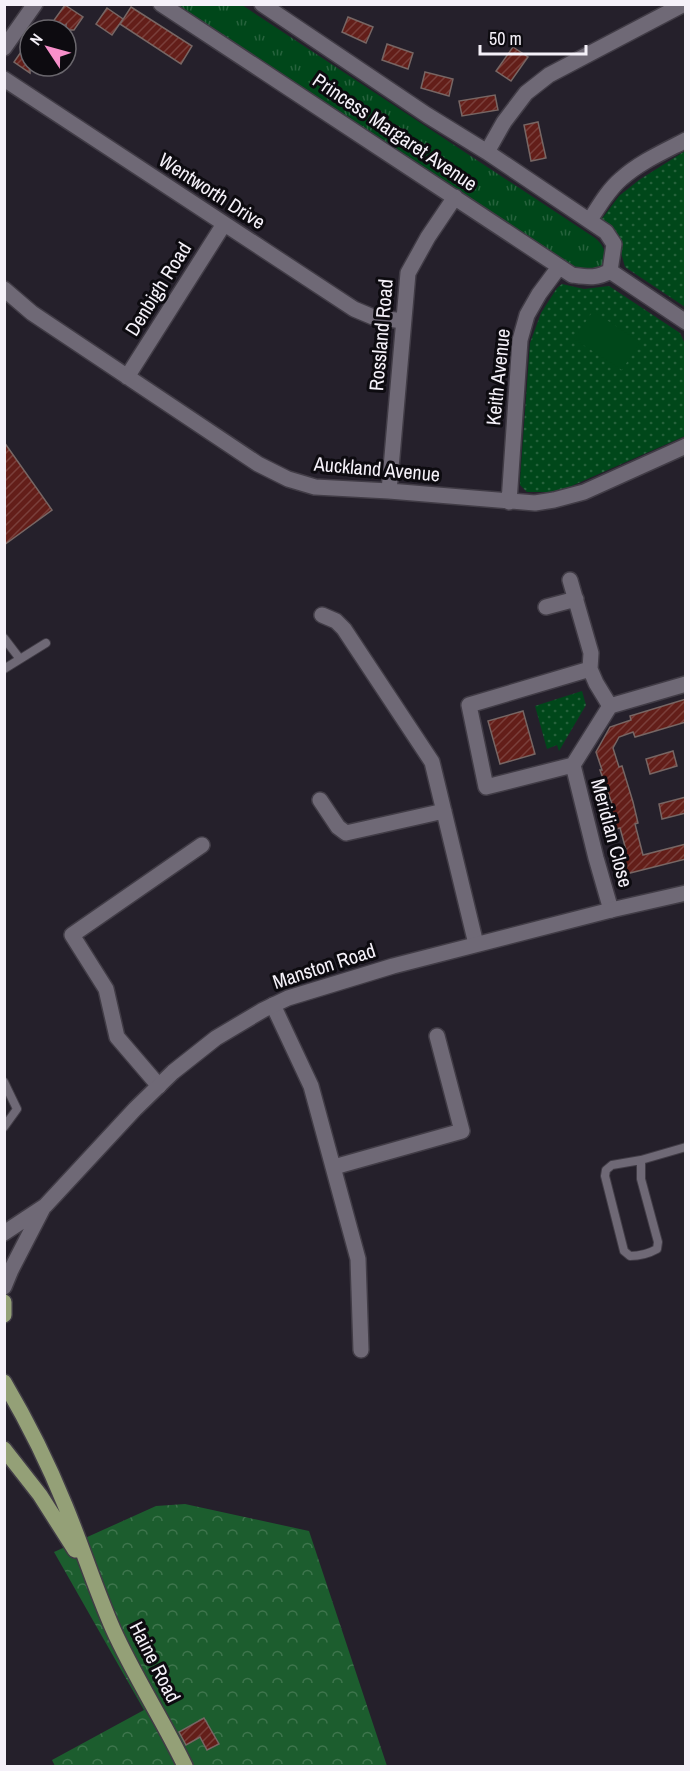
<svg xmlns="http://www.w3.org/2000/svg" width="690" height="1771" font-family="'Archivo Narrow',sans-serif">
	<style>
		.grass { fill: url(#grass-tufts) }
		.forest { fill: url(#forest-crowns) }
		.park { fill: url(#park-dots) }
		.pitch { fill: #00471a }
		.building { fill: url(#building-hatch); stroke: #776664; stroke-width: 1.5 }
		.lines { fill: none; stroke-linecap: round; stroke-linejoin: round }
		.lane-casing { stroke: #413c46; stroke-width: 10 }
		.street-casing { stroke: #413c46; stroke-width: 18 }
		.secondary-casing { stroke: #413c46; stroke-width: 18 }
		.primary-casing { stroke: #413c46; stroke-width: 18 }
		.lane { stroke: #6f6976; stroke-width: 8 }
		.street { stroke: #6f6976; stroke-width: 15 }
		.secondary { stroke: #6f6976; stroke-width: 15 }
		.primary { stroke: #94a077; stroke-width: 15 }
		.labels { text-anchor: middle; stroke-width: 6; stroke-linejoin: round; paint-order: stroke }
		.street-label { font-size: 20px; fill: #f5f1f9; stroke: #0d0b10 }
	</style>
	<defs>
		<pattern id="grass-tufts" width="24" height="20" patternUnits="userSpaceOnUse" patternTransform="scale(1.5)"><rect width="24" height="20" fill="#00471a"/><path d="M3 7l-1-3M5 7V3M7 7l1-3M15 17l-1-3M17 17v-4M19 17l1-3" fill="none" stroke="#26623c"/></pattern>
		<pattern id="forest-crowns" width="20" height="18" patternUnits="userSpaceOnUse" patternTransform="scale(1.5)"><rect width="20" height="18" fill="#1c5d2e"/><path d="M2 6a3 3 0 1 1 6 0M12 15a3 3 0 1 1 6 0" fill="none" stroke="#3e754d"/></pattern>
		<pattern id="park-dots" width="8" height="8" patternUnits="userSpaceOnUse" patternTransform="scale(1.5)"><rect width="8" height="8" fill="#00471a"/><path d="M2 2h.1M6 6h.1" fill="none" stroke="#26623c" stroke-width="1.8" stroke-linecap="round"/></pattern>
		<pattern id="building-hatch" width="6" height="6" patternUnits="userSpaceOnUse" patternTransform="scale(1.5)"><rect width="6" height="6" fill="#631e19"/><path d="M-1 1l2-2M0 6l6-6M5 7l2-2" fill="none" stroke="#7a3f3b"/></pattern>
	</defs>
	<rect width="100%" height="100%" fill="#25202b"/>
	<path class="grass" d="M170 5H242L595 238C607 248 608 259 597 272L582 273Z"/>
	<path class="forest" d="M185 1504 309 1531 387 1766H55L52 1760 144 1710 54 1552 156 1506Z"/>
	<path class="park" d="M685 151V307L625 267C619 245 617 237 601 220L619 196 639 180Z
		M562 284 584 289 609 286 680 333 685 344V436L567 488 551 492H527L520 485V480L530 343 541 313 557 288Z
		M582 691 586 705 559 751 557 745 547 749 535 706Z"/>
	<path class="pitch" d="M593 311 640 342 622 370 574 339Z"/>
	<path class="building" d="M65 5 83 17 74 30H66V25L62 30H47Z
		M131 7 192 46 181 64 120 24Z
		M107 8 123 19 112 35 96 24Z
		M348 17 373 27 366 43 342 32Z
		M30 39V73L14 62Z
		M387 44 413 53 408 69 382 60Z
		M513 47 528 57 511 81 496 71Z
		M425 72 453 79 449 96 421 88Z
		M495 95 498 110 462 116 459 101Z
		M538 122 546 158 531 161 524 125Z
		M4 442 52 510 4 545Z
		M686 699V722L635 737 633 732 619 737 613 748 619 767 622 766 633 802 638 823 635 824 643 855 686 844V859L626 874 620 851 626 850 620 828 616 829 610 805 612 804 600 770H602L596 752 610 727 631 720 630 716Z
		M523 711 535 754 500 764 488 721Z
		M673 751 677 766 650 774 646 759Z
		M686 797V813L662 819 659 804Z
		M204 1718 219 1744 207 1750 200 1737 186 1745 179 1732Z"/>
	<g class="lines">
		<g class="lane-casing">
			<path id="lane" d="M4 638 20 659
				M4 669 46 643
				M4 1082 17 1109 4 1127
				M641 1160V1179L658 1242 657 1249C648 1254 640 1256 630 1256L624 1251 605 1176 606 1170 612 1165 641 1160 686 1147"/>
		</g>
		<g class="street-casing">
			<path id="street" d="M161 4 572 275C587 277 597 279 610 271L614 244 606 232 487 152 427 115 262 4
				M4 48 35 4
				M4 79 354 309 373 317 403 321
				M487 152 504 122 526 93 549 75 684 4
				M590 220C599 206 608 190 621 179 640 162 663 152 686 140
				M610 271 686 322
				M4 289 32 313 258 464 288 479 315 487 389 491 535 503 554 500 584 492 686 446
				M127 377 224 224
				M389 491 408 273 428 237 455 197
				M509 502 520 340 527 315 539 294 559 267
				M570 580 591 653 590 669 596 683 610 706
				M546 607 576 599
				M322 615 336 621 344 629 432 762 476 944
				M573 765 486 787 469 705 590 669
				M320 800 338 827 346 833 444 811
				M611 910 596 858 573 765 610 706 686 684
				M273 1005 311 1086 358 1259 361 1350
				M159 1086 117 1037 106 989 72 935 202 845
				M334 1167 462 1131 437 1036"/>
		</g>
		<g class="secondary-casing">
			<path id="secondary" d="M4 1233 45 1206 135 1109 173 1072 216 1038 263 1010 288 998 393 966 611 910 686 893
				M4 1287 11 1270 43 1208"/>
		</g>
		<g class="primary-casing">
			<path id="primary" d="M4 1302V1315
				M4 1382C27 1421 48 1463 65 1505 82 1546 95 1588 113 1629 134 1676 163 1720 185 1766
				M4 1449 40 1495 75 1550"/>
		</g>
		<use href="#lane" class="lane"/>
		<use href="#street" class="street"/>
		<use href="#secondary" class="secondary"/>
		<use href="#primary" class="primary"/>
	</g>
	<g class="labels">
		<g class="street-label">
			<text transform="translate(395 132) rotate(34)" y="7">Princess Margaret Avenue</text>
			<text transform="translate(212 191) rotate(33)" y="7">Wentworth Drive</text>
			<text transform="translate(158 289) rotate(-58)" y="7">Denbigh Road</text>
			<text transform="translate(381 335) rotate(-85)" y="7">Rossland Road</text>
			<text transform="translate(498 377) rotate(-84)" y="7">Keith Avenue</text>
			<text transform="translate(377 469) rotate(5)" y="7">Auckland Avenue</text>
			<text transform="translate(612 833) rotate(75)" y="7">Meridian Close</text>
			<text transform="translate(324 966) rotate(-18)" y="7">Manston Road</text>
			<text transform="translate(155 1662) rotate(63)" y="7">Haine Road</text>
		</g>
	</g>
	<rect width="690" height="1771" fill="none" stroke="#f5f1f9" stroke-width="12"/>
	<g transform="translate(48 48) rotate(306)"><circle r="28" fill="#0d0b10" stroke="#6a676d" stroke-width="1.5"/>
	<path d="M0-4.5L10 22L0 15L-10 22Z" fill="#f890cb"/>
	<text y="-9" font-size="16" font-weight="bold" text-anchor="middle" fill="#f5f1f9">N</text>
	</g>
	<path d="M480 45v9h106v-9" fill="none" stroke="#f5f1f9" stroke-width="3"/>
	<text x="489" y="45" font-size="18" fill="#f5f1f9" stroke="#0d0b10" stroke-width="4.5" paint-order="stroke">50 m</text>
</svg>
